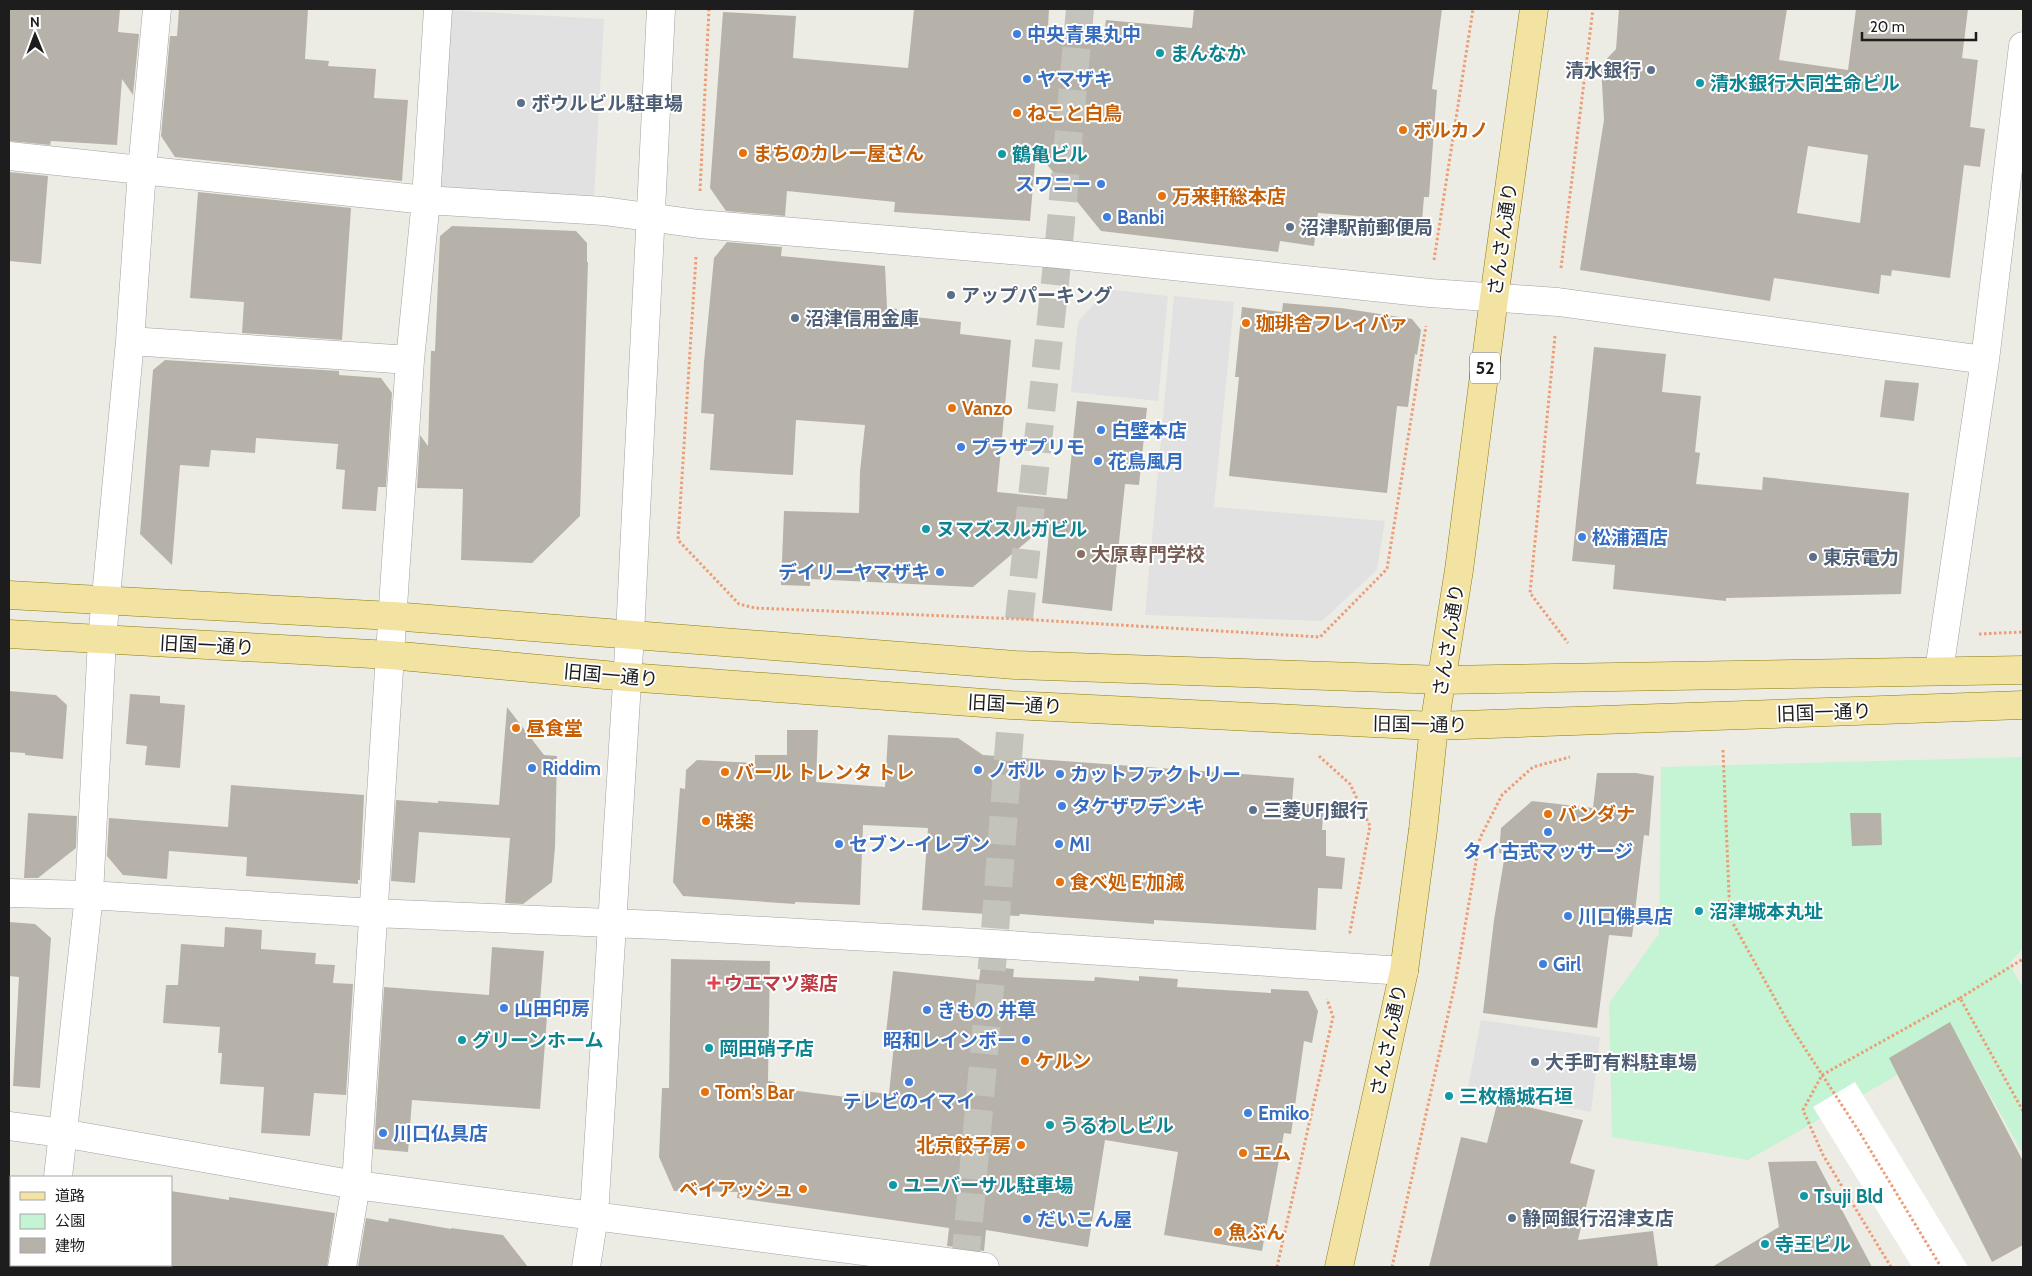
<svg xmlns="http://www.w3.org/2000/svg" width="2032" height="1276" font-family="Cabin,'Noto Sans JP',sans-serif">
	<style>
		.park { fill: #c4f4d3 }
		.parking { fill: #e1e1e1 }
		.pier { fill: #fff }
		.building { fill: #b6b2aa; fill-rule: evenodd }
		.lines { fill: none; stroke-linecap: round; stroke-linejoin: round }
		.minor-tunnel { stroke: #c3c3bc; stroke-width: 28; stroke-dasharray: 28 14; stroke-linecap: butt }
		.minor-casing { stroke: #a1a1a1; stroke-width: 29 }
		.major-casing { stroke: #887c0e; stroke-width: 29 }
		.path { stroke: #ec9d76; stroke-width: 3; stroke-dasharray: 2.5 2.5; stroke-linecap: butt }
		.minor { stroke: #fff; stroke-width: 28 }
		.major { stroke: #f3e3a3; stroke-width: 28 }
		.shop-dot { fill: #3f7fe0; stroke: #fff; stroke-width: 2 }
		.culture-dot { fill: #0f9aa8; stroke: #fff; stroke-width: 2 }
		.service-dot { fill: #5c6f8a; stroke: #fff; stroke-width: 2 }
		.food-dot { fill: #e8710a; stroke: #fff; stroke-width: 2 }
		.education-dot { fill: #8d6e63; stroke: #fff; stroke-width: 2 }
		.health-dot { fill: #e0444e; stroke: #fff; stroke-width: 2 }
		.labels { text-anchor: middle; stroke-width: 4; stroke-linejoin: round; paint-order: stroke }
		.shield { fill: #fff; stroke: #616161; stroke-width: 1 }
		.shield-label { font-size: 18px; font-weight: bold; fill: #1d1d1d }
		.shop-label { font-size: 19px; font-weight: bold; fill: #366cbe; stroke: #fff; text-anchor: start }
		.culture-label { font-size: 19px; font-weight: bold; fill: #0d838f; stroke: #fff; text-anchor: start }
		.service-label { font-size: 19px; font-weight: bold; fill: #4e5e75; stroke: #fff; text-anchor: start }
		.food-label { font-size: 19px; font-weight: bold; fill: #c56008; stroke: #fff; text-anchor: start }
		.street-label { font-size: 19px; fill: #1d1d1d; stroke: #fff }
		.education-label { font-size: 19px; font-weight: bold; fill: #785e54; stroke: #fff; text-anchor: start }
		.health-label { font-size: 19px; font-weight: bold; fill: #be3a42; stroke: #fff; text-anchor: start }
	</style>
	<rect width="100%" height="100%" fill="#edece4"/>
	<path class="park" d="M2023 757V948L2009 964 2023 988V1154L1959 1040 1748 1160 1612 1137 1609 1003 1659 934 1661 767Z"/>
	<path class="parking" d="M448 10 604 19 594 198 437 188Z
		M1107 289 1168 296 1158 401 1071 392 1078 322Z
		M1174 296 1234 302 1214 507 1385 521 1377 570 1322 621 1145 615Z
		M1481 1020 1600 1037 1591 1112 1468 1087Z"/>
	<path class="pier" d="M1855 1082 1968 1267H1912L1813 1107Z"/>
	<path class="building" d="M9 9H120L118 32 139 34 133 95 122 79 117 145 51 141 50 145 9 141Z
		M179 9H308L305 59 329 61 328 66 376 69 374 98 408 100 402 181 175 157 161 136 170 36H177Z
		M914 9H1049L1048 28 1104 33 1106 20 1192 28 1194 9H1442L1432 89 1437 90 1429 197H1424L1422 221 1318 213 1314 246 1280 241 1278 252 1101 231 1036 151 1030 221 894 212 895 202 787 191 785 216 726 211 710 188 723 12 796 16 793 58 908 68Z
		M1619 9H1787L1779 60 1848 70 1856 9H1968L1962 58 1978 60 1970 127 1985 129 1980 167 1964 165 1950 278 1892 270 1891 276 1881 275 1879 294 1774 278 1770 301 1580 270 1604 120 1601 65 1616 49ZM1808 146 1868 155 1860 223 1797 213Z
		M9 172 48 176 41 264 9 261Z
		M198 192 351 208 342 340 242 333 244 302 190 298Z
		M452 226 576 231 587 243V262H588L580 516 532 563 461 560 463 489 417 488 420 435 428 446 431 351H435L440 236Z
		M727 242 782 247 781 256 885 266 887 308 897 309 896 315 961 322 960 334 1011 340 997 492 1067 499 1077 401 1147 408 1139 485 1125 484 1112 611 1042 603 1050 522 973 587 810 579V586L781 585 784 511 859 513 860 471 865 425 796 420 793 475 710 470 714 414 701 413 704 362 714 258Z
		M1283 303 1341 308 1412 319 1421 330 1417 355 1415 354 1408 407 1397 406 1387 493 1229 476 1239 377H1235L1242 307 1282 312Z
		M1594 347 1666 354 1662 392 1701 396 1695 452 1700 453 1696 484 1762 490 1763 477 1909 493 1901 594 1726 598V601L1613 589 1615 565 1572 561Z
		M165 360 339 371V375L381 378 392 393 386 487H378L376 511 342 509 345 470 336 469 338 444 256 438 255 453 211 450 209 467 180 465 172 565 140 534 153 370Z
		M1885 380 1919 383 1914 421 1880 417Z
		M9 691 56 695 67 705 63 759 25 755V753L9 752Z
		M130 694 160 696V703L185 705 180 768 145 765 147 746 126 744Z
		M507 707 544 755 557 756 555 847 552 882 523 904 505 903 510 838 419 832 415 883 391 881 396 800 438 803V801L499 805Z
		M787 730H818L816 782 885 787 888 735 958 738 983 755 1294 778 1292 803 1324 805 1322 830H1326V856L1345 858 1342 889 1318 888 1316 930 1154 920V924L1020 914 1019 916 922 910 928 828 863 825 860 905 795 902V904L683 896 673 882 680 788 685 789 686 770 697 760 755 763V755H787Z
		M1597 773H1636L1654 776 1649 836 1644 835 1632 937 1609 935 1597 1028 1483 1013 1494 920 1505 854 1499 853 1501 828 1532 801 1593 808Z
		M231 785 364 795 360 880H358V884L246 876 247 857 169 851 167 879 123 875 107 856 109 818 228 827Z
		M28 813 77 816 76 848 38 878H24Z
		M1850 813H1881L1882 845 1852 846Z
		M9 922 35 924 51 938 40 1088 13 1086 19 977 9 976Z
		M225 927 262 930 261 949 316 953 315 964 335 965 333 983 353 984 346 1095 314 1093 310 1136 261 1133 264 1087 220 1084 222 1053H218L220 1027 163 1023 166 985H178L181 944 224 947Z
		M492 947 544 951 540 1002 548 1003 540 1109 412 1100 408 1152 374 1149 384 987 489 995Z
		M671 959 770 961 768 1081 775 1082 774 1088 862 1099 863 1091 889 1094 895 1034 886 1033 893 971 979 980 981 966 1014 969 1013 977 1094 981 1095 977 1139 981V976L1178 979 1177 987 1271 993V989L1308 991 1318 1011 1312 1043 1304 1041 1291 1134 1284 1133 1262 1251 1164 1235 1178 1152 1105 1140 1088 1247 986 1230 984 1251 947 1246 949 1228 737 1198 738 1192 674 1191 659 1157 662 1088H669Z
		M1950 1022 2023 1161V1245L1992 1262 1889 1058Z
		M1498 1100 1583 1120 1570 1163 1595 1170 1578 1240 1653 1231 1658 1267H1429L1461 1137 1487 1143Z
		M1816 1161 1872 1267H1712L1779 1227 1768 1162Z
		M171 1191 229 1200V1197L335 1213 327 1267H171Z
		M366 1218 388 1222 389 1218 451 1229V1228L503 1235 528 1267H358Z"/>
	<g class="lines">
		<path class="minor-tunnel" d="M1019 619 1058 254 1080 9
			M965 1263 994 944 1010 731"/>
		<g class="minor-casing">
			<path id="minor" d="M9 156 426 200 604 211 699 224 1058 254 1430 293 1558 302 1985 360
				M130 341 410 360
				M1939 671 1985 360 2023 46
				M9 893 89 895 374 913 658 925 994 944 1404 971
				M9 1126 62 1133 356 1185 985 1267
				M58 1177 89 895 102 639 130 341 142 170 157 9
				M50 1267V1265
				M342 1267 356 1185 395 576 410 360 426 200 438 9
				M586 1267 594 1216 630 634 661 9"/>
		</g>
		<g class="major-casing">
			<path id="major" d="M9 595 392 616 1015 665 1443 680 2023 670
				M9 634 390 655 627 677 1011 705 1434 726 2023 705
				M1339 1267 1404 971 1423 830 1434 726 1459 570 1494 298 1534 9"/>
		</g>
		<path class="path" d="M700 191 709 9
			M696 257 678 540 739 604 755 608 1019 619 1320 637 1387 569 1426 326
			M1434 260 1473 9
			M1561 268 1593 9
			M1555 336 1530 593 1568 643
			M1979 634 2023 632
			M1723 750 1730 918 1789 1024 1860 1133 1941 1267
			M1319 756 1350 784 1370 826 1350 932 1348 933
			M1960 998 2023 959
			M1277 1267 1333 1017 1327 999
			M1392 1267 1456 979 1480 838 1502 795 1533 767 1570 757
			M1891 1267 1823 1155 1803 1110 1822 1075 1960 998 2023 1111"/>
		<use href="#minor" class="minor"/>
		<use href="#major" class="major"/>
	</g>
	<g class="shop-dot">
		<circle cx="1017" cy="34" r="5"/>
		<circle cx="1027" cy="79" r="5"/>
		<circle cx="1101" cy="184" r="5"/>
		<circle cx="1107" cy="217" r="5"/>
		<circle cx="1101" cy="430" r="5"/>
		<circle cx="961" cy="447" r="5"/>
		<circle cx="1098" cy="461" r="5"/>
		<circle cx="1582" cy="537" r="5"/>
		<circle cx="940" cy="572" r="5"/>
		<circle cx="532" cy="768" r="5"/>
		<circle cx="978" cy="770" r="5"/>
		<circle cx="1060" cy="774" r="5"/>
		<circle cx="1062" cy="806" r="5"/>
		<circle cx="1548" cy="832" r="5"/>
		<circle cx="839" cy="844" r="5"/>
		<circle cx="1059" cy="844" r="5"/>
		<circle cx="1568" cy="916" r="5"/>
		<circle cx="1543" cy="964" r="5"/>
		<circle cx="504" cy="1008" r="5"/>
		<circle cx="927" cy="1010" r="5"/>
		<circle cx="1026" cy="1040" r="5"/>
		<circle cx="909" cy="1082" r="5"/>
		<circle cx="1248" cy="1113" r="5"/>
		<circle cx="383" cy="1133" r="5"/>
		<circle cx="1027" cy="1219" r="5"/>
	</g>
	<g class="culture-dot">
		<circle cx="1160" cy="53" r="5"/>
		<circle cx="1700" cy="83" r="5"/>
		<circle cx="1002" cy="154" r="5"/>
		<circle cx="926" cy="529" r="5"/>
		<circle cx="1699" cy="911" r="5"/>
		<circle cx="462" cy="1040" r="5"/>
		<circle cx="709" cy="1048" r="5"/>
		<circle cx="1449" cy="1096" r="5"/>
		<circle cx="1050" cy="1125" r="5"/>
		<circle cx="893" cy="1185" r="5"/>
		<circle cx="1804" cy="1196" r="5"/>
		<circle cx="1765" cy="1244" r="5"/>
	</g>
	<g class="service-dot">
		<circle cx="1651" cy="70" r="5"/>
		<circle cx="521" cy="103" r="5"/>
		<circle cx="1290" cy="227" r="5"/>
		<circle cx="951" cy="295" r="5"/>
		<circle cx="795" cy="318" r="5"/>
		<circle cx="1813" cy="557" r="5"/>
		<circle cx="1253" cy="810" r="5"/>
		<circle cx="1535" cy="1062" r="5"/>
		<circle cx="1512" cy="1218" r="5"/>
	</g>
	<g class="food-dot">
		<circle cx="1017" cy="113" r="5"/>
		<circle cx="1403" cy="130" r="5"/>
		<circle cx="743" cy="153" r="5"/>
		<circle cx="1162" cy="196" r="5"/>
		<circle cx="1246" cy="323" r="5"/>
		<circle cx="952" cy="408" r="5"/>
		<circle cx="516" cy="728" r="5"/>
		<circle cx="725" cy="772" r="5"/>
		<circle cx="1548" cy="814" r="5"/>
		<circle cx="706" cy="821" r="5"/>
		<circle cx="1060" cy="882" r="5"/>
		<circle cx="1025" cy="1061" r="5"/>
		<circle cx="705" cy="1092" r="5"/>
		<circle cx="1021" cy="1145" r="5"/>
		<circle cx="1243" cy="1153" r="5"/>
		<circle cx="803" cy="1189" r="5"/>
		<circle cx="1218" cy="1232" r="5"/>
	</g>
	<circle class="education-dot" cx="1081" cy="554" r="5"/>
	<path class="health-dot" d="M711.5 975.5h5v5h5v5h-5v5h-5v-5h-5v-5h5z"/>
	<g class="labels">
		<rect class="shield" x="1470" y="352.5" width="30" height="31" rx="4"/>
		<g class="shield-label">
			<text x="1485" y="374">52</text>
		</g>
		<g class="shop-label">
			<text x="1027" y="41">中央青果丸中</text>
			<text x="1037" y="86">ヤマザキ</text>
			<text x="1091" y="191" text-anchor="end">スワニー</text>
			<text x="1117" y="224">Banbi</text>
			<text x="1111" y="437">白壁本店</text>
			<text x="971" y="454">プラザプリモ</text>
			<text x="1108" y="468">花鳥風月</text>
			<text x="1592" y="544">松浦酒店</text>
			<text x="930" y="579" text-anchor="end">デイリーヤマザキ</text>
			<text x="542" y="775">Riddim</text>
			<text x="988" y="777">ノボル</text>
			<text x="1070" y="781">カットファクトリー</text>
			<text x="1072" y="813">タケザワデンキ</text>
			<text x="849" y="851">セブン-イレブン</text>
			<text x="1069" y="851">MI</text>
			<text x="1548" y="858" text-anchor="middle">タイ古式マッサージ</text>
			<text x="1578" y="923">川口佛具店</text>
			<text x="1553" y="971">Girl</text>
			<text x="514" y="1015">山田印房</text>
			<text x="937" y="1017">きもの 井草</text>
			<text x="1016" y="1047" text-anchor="end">昭和レインボー</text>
			<text x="909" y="1108" text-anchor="middle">テレビのイマイ</text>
			<text x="1258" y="1120">Emiko</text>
			<text x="393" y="1140">川口仏具店</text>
			<text x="1037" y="1226">だいこん屋</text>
		</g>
		<g class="culture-label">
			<text x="1170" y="60">まんなか</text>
			<text x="1710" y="90">清水銀行大同生命ビル</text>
			<text x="1012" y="161">鶴亀ビル</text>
			<text x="936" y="536">ヌマズスルガビル</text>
			<text x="1709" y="918">沼津城本丸址</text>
			<text x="472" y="1047">グリーンホーム</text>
			<text x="719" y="1055">岡田硝子店</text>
			<text x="1459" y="1103">三枚橋城石垣</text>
			<text x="1060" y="1132">うるわしビル</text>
			<text x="903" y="1192">ユニバーサル駐車場</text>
			<text x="1814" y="1203">Tsuji Bld</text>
			<text x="1775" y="1251">寺王ビル</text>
		</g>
		<g class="service-label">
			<text x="1641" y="77" text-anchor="end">清水銀行</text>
			<text x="531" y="110">ボウルビル駐車場</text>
			<text x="1300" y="234">沼津駅前郵便局</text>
			<text x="961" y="302">アップパーキング</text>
			<text x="805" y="325">沼津信用金庫</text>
			<text x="1823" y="564">東京電力</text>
			<text x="1263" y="817">三菱UFJ銀行</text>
			<text x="1545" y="1069">大手町有料駐車場</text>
			<text x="1522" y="1225">静岡銀行沼津支店</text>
		</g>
		<g class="food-label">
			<text x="1027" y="120">ねこと白鳥</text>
			<text x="1413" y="137">ボルカノ</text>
			<text x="753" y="160">まちのカレー屋さん</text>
			<text x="1172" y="203">万来軒総本店</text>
			<text x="1256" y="330">珈琲舎フレィバァ</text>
			<text x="962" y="415">Vanzo</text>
			<text x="526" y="735">昼食堂</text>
			<text x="735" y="779">バール トレンタ トレ</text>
			<text x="1558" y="821">バンダナ</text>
			<text x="716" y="828">味楽</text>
			<text x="1070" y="889">食べ処 E’加減</text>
			<text x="1035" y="1068">ケルン</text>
			<text x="715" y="1099">Tom’s Bar</text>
			<text x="1011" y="1152" text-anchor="end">北京餃子房</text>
			<text x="1253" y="1160">エム</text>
			<text x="793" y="1196" text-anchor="end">ベイアッシュ</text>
			<text x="1228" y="1239">魚ぶん</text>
		</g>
		<g class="street-label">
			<text transform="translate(1502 239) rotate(-82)" y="7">さんさん通り</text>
			<text transform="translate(1448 640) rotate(-81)" y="7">さんさん通り</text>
			<text transform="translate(207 645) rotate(3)" y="7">旧国一通り</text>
			<text transform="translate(611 675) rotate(5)" y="7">旧国一通り</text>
			<text transform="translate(1015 704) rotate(3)" y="7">旧国一通り</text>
			<text transform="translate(1824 712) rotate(-2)" y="7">旧国一通り</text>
			<text transform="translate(1420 724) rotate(1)" y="7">旧国一通り</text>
			<text transform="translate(1388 1040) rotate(-78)" y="7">さんさん通り</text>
		</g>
		<g class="education-label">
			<text x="1091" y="561">大原専門学校</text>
		</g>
		<g class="health-label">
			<text x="724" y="990">ウエマツ薬店</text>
		</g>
	</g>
	<rect width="2032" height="1276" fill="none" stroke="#1d1d1d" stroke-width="20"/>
	<rect x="10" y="1176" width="162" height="90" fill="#ffffff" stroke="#a5a5a5"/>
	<rect x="20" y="1192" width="25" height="8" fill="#f3e3a3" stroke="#a5a5a5"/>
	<text x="55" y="1201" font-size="15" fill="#1d1d1d">道路</text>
	<rect x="20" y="1214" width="25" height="15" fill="#c4f4d3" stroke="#a5a5a5"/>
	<text x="55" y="1226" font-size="15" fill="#1d1d1d">公園</text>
	<rect x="20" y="1238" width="25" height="15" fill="#b6b2aa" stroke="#a5a5a5"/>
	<text x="55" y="1251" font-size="15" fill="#1d1d1d">建物</text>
	<g transform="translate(35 35) rotate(359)" stroke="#ffffff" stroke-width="4" paint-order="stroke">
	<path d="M0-4L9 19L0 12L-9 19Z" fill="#1d1d1d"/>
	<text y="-8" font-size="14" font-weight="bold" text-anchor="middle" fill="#1d1d1d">N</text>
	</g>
	<path d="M1862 32v8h114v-8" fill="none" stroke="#1d1d1d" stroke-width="2.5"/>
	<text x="1870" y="32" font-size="15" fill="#1d1d1d" stroke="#ffffff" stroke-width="4" paint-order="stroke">20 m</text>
</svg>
